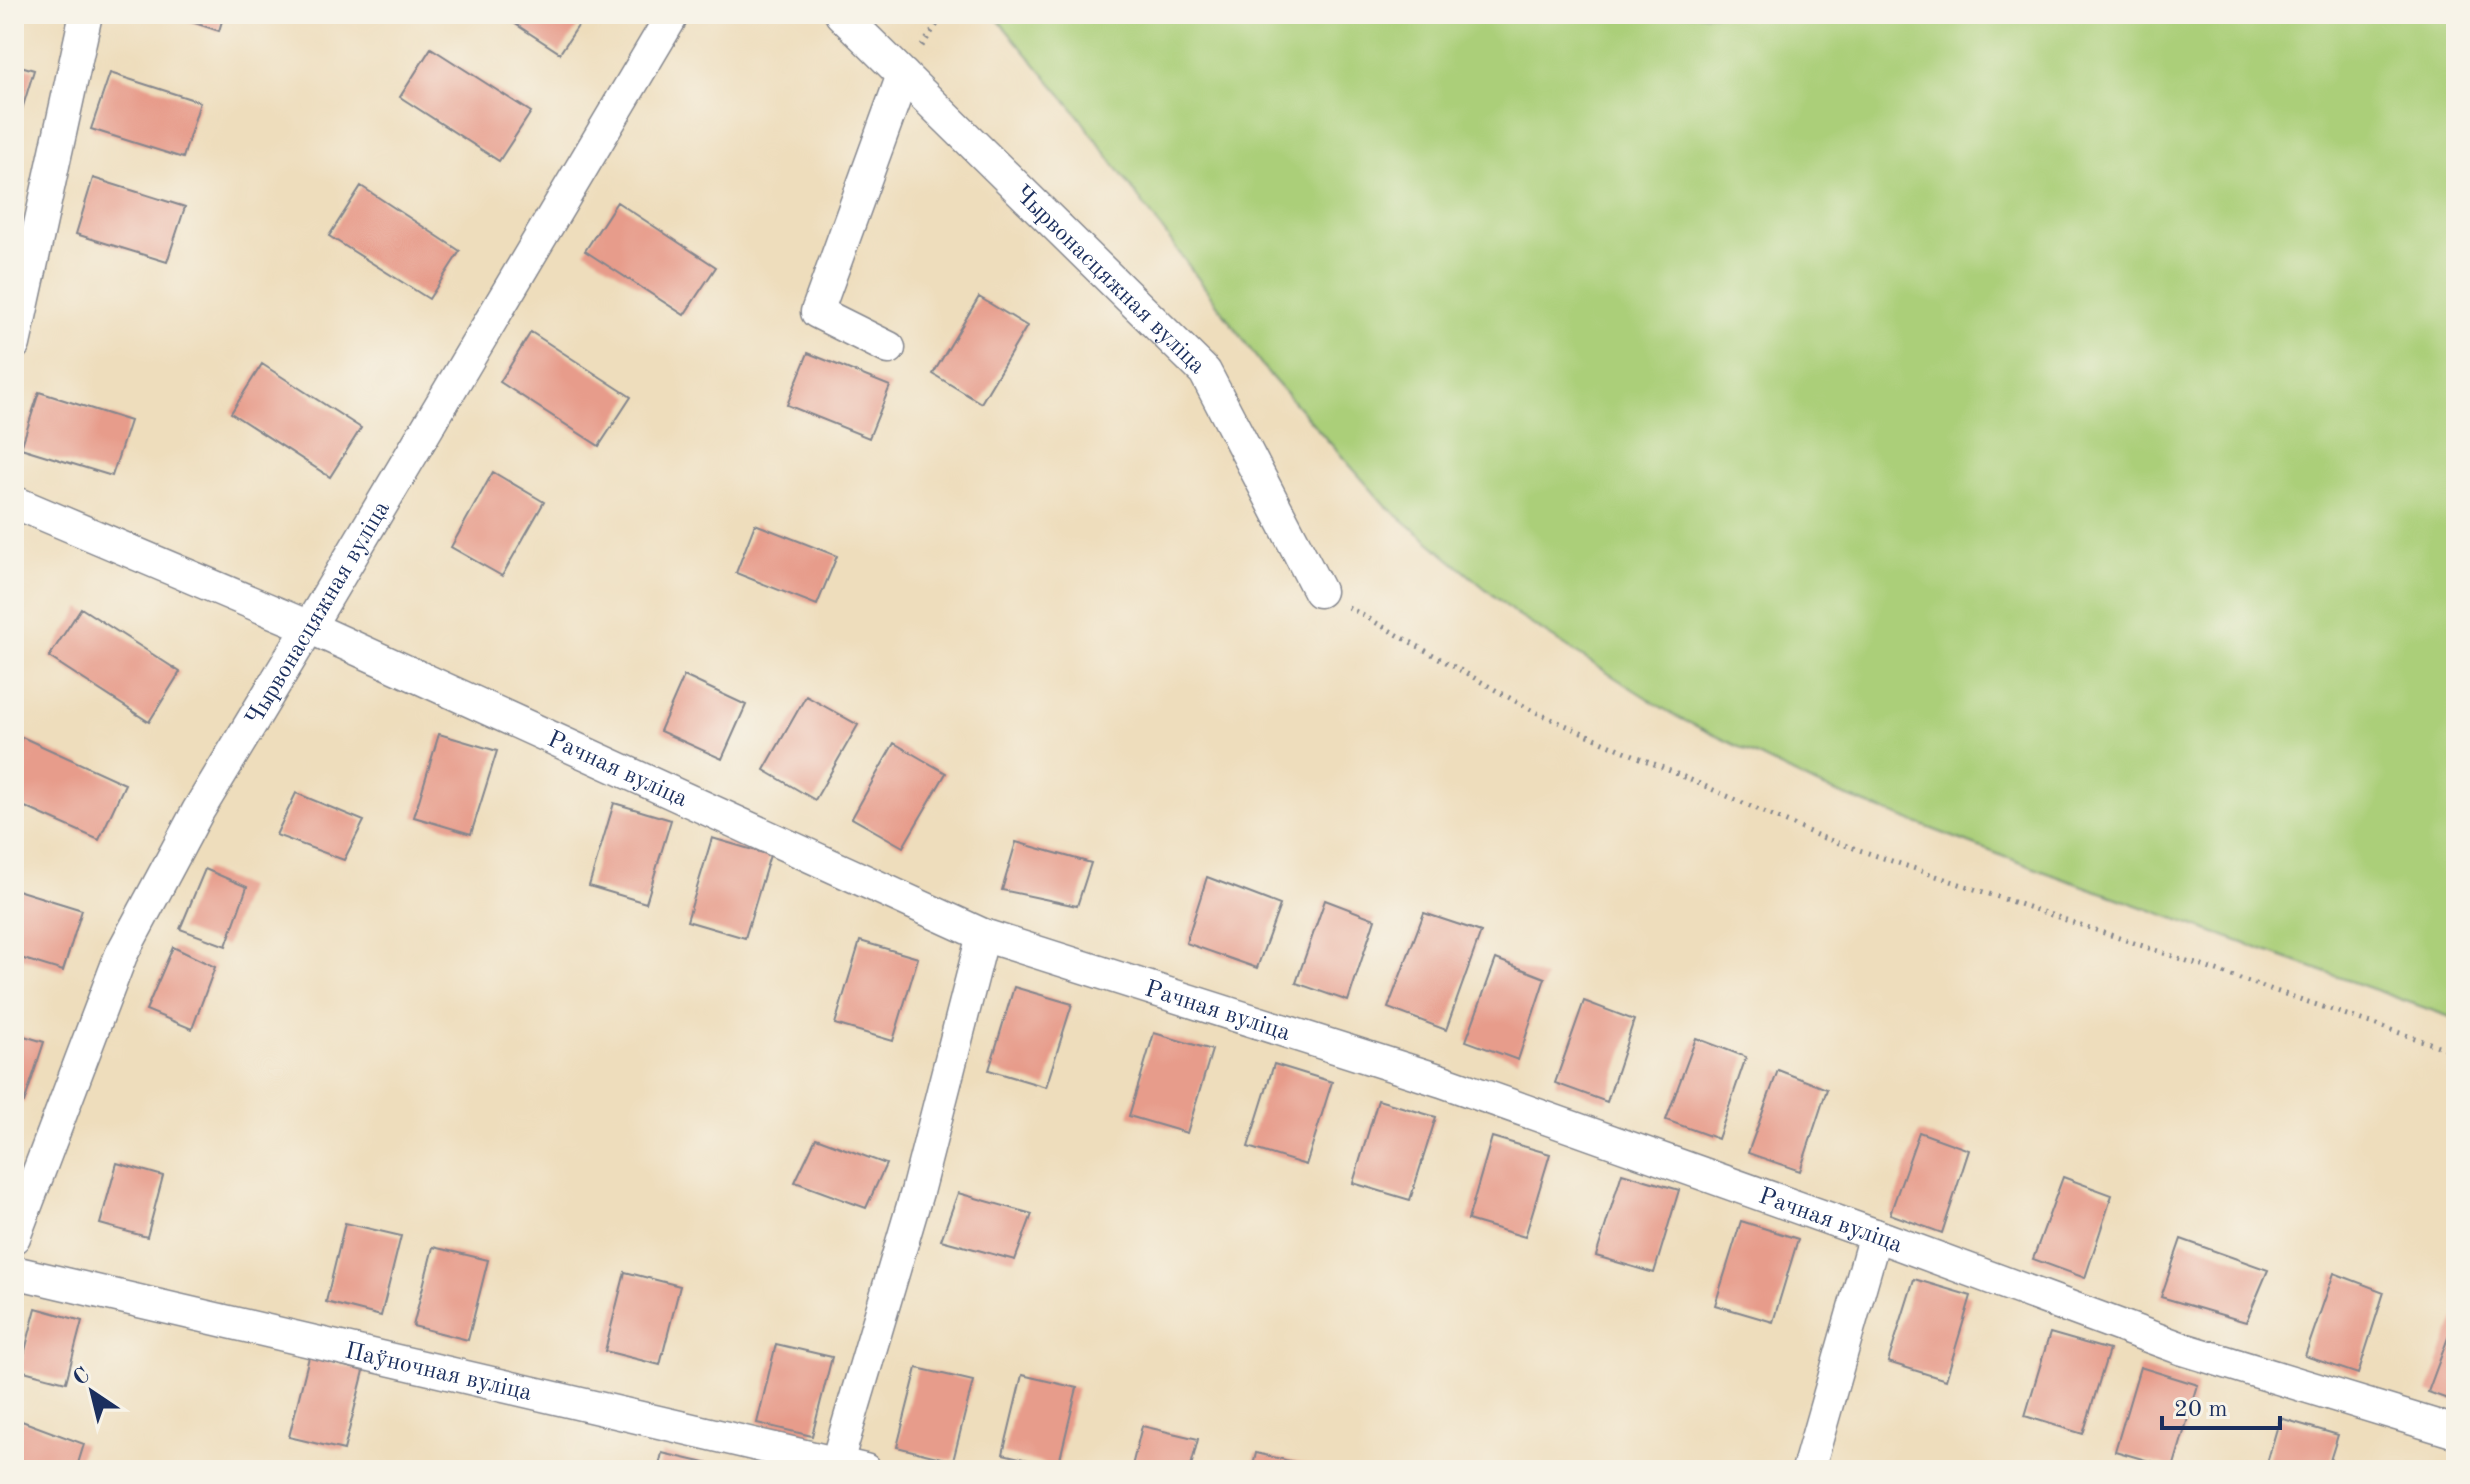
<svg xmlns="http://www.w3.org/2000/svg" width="2470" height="1484" font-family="'Old Standard TT',serif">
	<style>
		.green { fill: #abcf79; stroke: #637f6c; stroke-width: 2 }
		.building { fill: #e79c8b }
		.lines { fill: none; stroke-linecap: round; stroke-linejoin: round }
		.street-casing { stroke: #84868d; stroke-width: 35 }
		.path { stroke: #84868d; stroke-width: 5; stroke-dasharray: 2 6; stroke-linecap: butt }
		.street { stroke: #fff; stroke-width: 32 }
		.labels { text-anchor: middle; stroke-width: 6; stroke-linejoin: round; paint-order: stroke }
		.street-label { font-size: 24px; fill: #1b2f5e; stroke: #f7f3e8 }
	</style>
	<rect width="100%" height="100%" fill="#f7f3e8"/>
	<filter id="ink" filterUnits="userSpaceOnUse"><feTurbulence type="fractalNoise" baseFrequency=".0125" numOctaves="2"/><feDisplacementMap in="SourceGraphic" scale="16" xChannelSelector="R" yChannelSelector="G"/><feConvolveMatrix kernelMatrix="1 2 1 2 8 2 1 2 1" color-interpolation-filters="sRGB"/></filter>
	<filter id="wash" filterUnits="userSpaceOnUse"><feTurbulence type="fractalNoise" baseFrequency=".006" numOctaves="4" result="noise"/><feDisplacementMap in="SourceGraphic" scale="32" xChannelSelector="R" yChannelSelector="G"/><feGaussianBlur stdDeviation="1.8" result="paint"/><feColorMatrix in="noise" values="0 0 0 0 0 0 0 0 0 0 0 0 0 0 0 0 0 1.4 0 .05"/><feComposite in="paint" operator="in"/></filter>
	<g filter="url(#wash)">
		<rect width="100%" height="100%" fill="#eeddbc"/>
		<path class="green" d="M993 14H2456V1019L2053 875 1819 786 1675 716 1517 615 1386 506 1267 372 1072 107Z"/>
		<g id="blocks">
			<path class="building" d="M167 14H224L219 31Z
				M500 14H586L560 53Z
				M431 48 531 112 499 161 400 97Z
				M14 64 34 70 17 126 14 125Z
				M110 73 200 102 183 158 91 129Z
				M93 178 185 207 167 262 76 234Z
				M361 186 460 251 429 299 329 236Z
				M617 202 716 267 684 315 585 251Z
				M979 297 1027 326 981 403 933 374Z
				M531 332 631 397 599 446 500 382Z
				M808 353 890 386 869 438 787 405Z
				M262 364 361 428 330 477 231 413Z
				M39 392 130 421 112 476 21 448Z
				M493 472 544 502 502 576 451 547Z
				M755 524 837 556 817 605 736 573Z
				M81 608 180 672 149 722 49 657Z
				M684 676 746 705 722 759 660 731Z
				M806 696 858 725 815 800 764 770Z
				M439 734 497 751 471 834 414 817Z
				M22 737 125 784 99 840 14 802V756Z
				M894 743 946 773 903 847 852 818Z
				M296 793 364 821 344 860 276 835Z
				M614 803 671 820 646 903 589 886Z
				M712 838 770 855 745 938 687 921Z
				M1016 842 1091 863 1077 906 1002 890Z
				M205 869 247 887 226 946 180 929Z
				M1207 877 1280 905 1257 968 1186 943Z
				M14 889 82 910 63 971 14 956Z
				M1325 900 1375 919 1348 1001 1296 983Z
				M1424 913 1481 932 1446 1030 1388 1008Z
				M860 941 918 958 893 1041 835 1024Z
				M173 947 215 967 192 1029 146 1010Z
				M1496 959 1545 978 1518 1060 1466 1041Z
				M1014 987 1072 1004 1046 1087 989 1070Z
				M1584 1001 1634 1020 1607 1102 1555 1083Z
				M14 1033 44 1042 24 1103 14 1099Z
				M1154 1033 1212 1050 1187 1133 1129 1116Z
				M1696 1038 1746 1057 1718 1139 1666 1120Z
				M1274 1064 1332 1082 1306 1165 1248 1147Z
				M1778 1070 1827 1089 1800 1171 1748 1153Z
				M1378 1100 1436 1117 1410 1200 1353 1183Z
				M1919 1132 1969 1150 1942 1233 1890 1214Z
				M1492 1137 1550 1154 1525 1237 1468 1220Z
				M816 1138 886 1164 866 1208 795 1182Z
				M117 1163 163 1176 147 1237 100 1224Z
				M1622 1173 1679 1190 1654 1273 1596 1256Z
				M2063 1177 2112 1195 2085 1278 2033 1259Z
				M958 1193 1032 1214 1015 1260 941 1240Z
				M1741 1221 1798 1239 1773 1322 1715 1305Z
				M345 1223 401 1236 381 1316 326 1302Z
				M2181 1239 2268 1270 2246 1322 2161 1297Z
				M433 1247 488 1260 468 1340 413 1326Z
				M625 1272 680 1286 660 1365 605 1351Z
				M2334 1273 2384 1292 2358 1374 2305 1356Z
				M1914 1279 1971 1296 1946 1380 1888 1362Z
				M36 1308 82 1321 66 1382 20 1370Z
				M2456 1316V1402L2428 1392Z
				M2050 1333 2109 1350 2083 1434 2025 1416Z
				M776 1344 832 1357 812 1436 757 1423Z
				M309 1357 364 1371 344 1450 289 1437Z
				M2140 1367 2198 1385 2173 1468 2115 1451Z
				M917 1368 973 1381 953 1461 897 1447Z
				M1022 1375 1077 1388 1058 1467 1003 1454Z
				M2280 1418 2338 1435 2327 1470H2265Z
				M19 1420 84 1444 76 1470H28L14 1464V1435Z
				M1142 1426 1198 1439 1190 1470H1131Z
				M662 1453 718 1466 717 1470H658Z
				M1256 1453 1312 1466 1311 1470H1252Z"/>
		</g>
	</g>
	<g filter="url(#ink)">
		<use href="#blocks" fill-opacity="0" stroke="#84868d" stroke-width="2"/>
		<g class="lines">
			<g class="street-casing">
				<g id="street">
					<path id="s1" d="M841 14 1205 372 1319 591"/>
					<path d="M14 344 86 14"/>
					<path d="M889 348 817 312 903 75"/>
					<path id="s2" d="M14 502 309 627 983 935 1442 1081 1875 1235 2183 1349 2456 1432"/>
					<path id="s3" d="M14 1237 121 955 198 811 309 627 673 14"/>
					<path id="s4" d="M14 1272 865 1470"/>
					<path d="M837 1462 917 1192 983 935"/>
					<path d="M1808 1470 1875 1235"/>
				</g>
			</g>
			<path class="path" d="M922 46 944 14
				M1348 607 1533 711 1821 837 2456 1052"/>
			<use href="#street" class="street"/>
		</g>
	</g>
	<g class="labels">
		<g class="street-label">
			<text dy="8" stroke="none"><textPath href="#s1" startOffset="378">Чырвонасцяжная вуліца</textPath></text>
			<text dy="8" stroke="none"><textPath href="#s3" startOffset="696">Чырвонасцяжная вуліца</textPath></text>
			<text dy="8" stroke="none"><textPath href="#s2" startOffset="660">Рачная вуліца</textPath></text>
			<text dy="8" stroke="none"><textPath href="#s2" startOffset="1308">Рачная вуліца</textPath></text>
			<text dy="8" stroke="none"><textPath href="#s2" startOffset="1956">Рачная вуліца</textPath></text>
			<text dy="8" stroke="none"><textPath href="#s4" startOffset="436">Паўночная вуліца</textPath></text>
		</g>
	</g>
	<rect width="2470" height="1484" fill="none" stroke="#f7f3e8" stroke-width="48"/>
	<g transform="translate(92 1392) rotate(325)" stroke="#f7f3e8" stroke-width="6" paint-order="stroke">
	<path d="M0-6L14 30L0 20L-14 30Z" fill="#1b2f5e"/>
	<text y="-12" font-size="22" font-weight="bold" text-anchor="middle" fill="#1b2f5e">С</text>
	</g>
	<path d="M2162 1416v12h118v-12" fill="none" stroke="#1b2f5e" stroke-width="4"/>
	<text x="2174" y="1416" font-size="24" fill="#1b2f5e" stroke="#f7f3e8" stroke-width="6" paint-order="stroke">20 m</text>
</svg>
